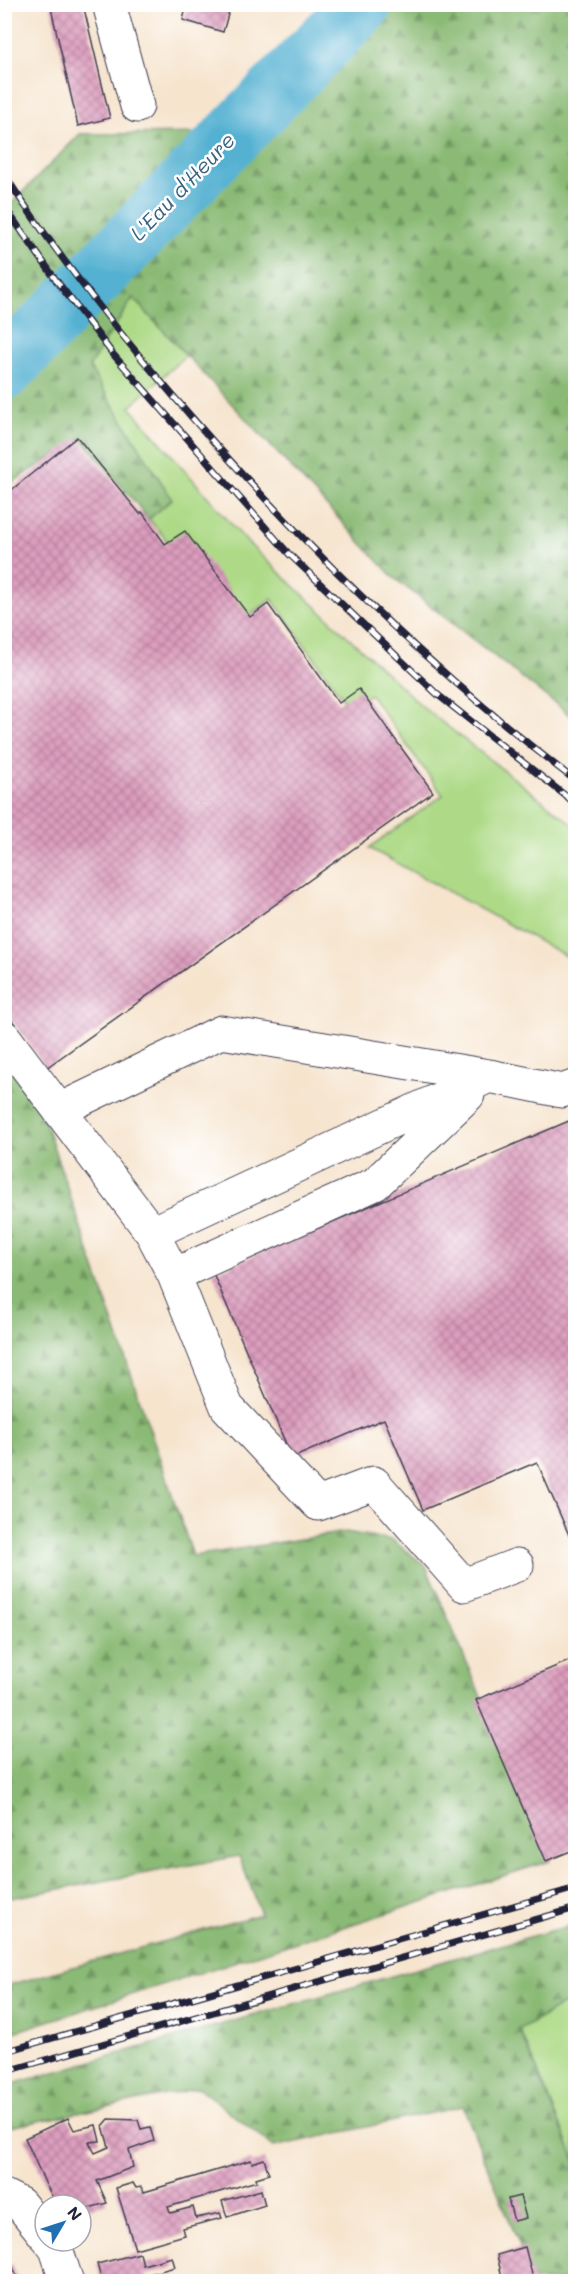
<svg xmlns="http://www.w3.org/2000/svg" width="580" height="2286" font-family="Mali,sans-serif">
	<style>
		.green { fill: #aeda87; stroke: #687e61; stroke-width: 1.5 }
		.forest { fill: url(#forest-firs); stroke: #566e58; stroke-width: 1.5 }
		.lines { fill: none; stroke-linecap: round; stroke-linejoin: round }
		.river { stroke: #54b1d2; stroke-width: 60 }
		.building { fill: url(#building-cross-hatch) }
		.minor-casing { stroke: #423f51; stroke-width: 35 }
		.minor { stroke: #fff; stroke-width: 33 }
		.rail-casing { stroke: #22223b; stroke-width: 7 }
		.rail { stroke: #fff; stroke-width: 4.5; stroke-dasharray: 14; stroke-linecap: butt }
		.labels { text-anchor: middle; stroke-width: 5; stroke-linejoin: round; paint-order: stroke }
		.water-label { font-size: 21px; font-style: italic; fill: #38627f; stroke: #fff }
	</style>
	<defs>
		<pattern id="forest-firs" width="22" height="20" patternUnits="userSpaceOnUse" patternTransform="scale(1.5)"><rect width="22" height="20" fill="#8aba74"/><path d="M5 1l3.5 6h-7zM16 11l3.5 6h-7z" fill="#709760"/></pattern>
		<pattern id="building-cross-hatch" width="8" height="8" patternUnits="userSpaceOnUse" patternTransform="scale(1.5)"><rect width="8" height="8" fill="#dd9dbe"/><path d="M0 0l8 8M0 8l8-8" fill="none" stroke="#b3809c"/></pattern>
	</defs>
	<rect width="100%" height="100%" fill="#fff"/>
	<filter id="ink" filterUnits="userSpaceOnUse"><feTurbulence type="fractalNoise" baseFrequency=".0167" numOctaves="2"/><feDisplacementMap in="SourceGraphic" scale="12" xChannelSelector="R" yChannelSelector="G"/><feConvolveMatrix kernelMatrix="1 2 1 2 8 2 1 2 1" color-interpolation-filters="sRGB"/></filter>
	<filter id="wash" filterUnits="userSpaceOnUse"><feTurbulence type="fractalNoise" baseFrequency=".008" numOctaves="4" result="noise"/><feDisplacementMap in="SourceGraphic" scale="24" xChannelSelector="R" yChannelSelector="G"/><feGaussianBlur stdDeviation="1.35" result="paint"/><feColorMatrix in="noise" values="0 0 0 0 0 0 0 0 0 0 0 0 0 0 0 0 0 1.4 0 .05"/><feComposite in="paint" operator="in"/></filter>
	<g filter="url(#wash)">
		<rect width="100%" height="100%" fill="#f6e4cd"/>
		<path class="green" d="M132 297 186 355 130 407 247 542 425 709 575 826V961L369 848 443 795 370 694 350 708 272 599 231 629 174 549 149 519 171 499 89 367Z
			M575 1997V2160L520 2030Z"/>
		<path class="forest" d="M364 5H575V719L393 577 133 298 89 367 172 499 149 519 81 438 5 487V210L80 134 236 133Z
			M4 1062 34 1090 193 1556 346 1532 392 1540 426 1566 550 1861 5 2035V1986L261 1914 239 1856 5 1899Z
			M575 1924V1997L520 2030 575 2160V2281H534L463 2106 274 2147 199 2088 5 2128V2086Z"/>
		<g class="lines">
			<path class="river" d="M4 370 362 4"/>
		</g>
		<g id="blocks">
			<path class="building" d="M50 4H83L110 118 78 126Z
				M187 4H231L223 32 183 20Z
				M77 437 140 514 142 512 165 544 185 531 250 617 268 604 339 703 359 689 433 792 46 1068 4 1009V496Z
				M576 1118V1551L537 1462 423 1510 384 1419 292 1458 213 1273Z
				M576 1658V1849L546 1861 476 1700Z
				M68 2118 74 2130 96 2125 100 2141 89 2142 95 2153 109 2147 103 2126 109 2119 138 2120 141 2129 150 2127 154 2141 129 2150 133 2167 97 2181 107 2203 81 2210V2205H57L46 2185 25 2138Z
				M264 2159 269 2174 256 2178 257 2181 168 2207 170 2213 193 2207 196 2218 220 2213 222 2218 183 2228 185 2235 135 2249 116 2188 133 2183 136 2188 141 2187 144 2192 251 2160 252 2163Z
				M261 2190 265 2205 227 2217 222 2201Z
				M520 2196 526 2218 514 2221 508 2199Z
				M525 2247 534 2282H503L497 2255Z
				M140 2253 143 2265 172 2257 175 2267 146 2275 148 2282H102L97 2264Z
				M12 2265 19 2282H4V2268Z
				M226 2277 227 2282H212V2281Z"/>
		</g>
	</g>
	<g filter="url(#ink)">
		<use href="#blocks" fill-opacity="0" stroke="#423f51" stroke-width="1.5"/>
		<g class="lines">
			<g class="minor-casing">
				<path id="minor" d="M109 4 137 106
					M4 1037 152 1233 174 1275 227 1407 318 1504 374 1483 464 1585 517 1565
					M59 1110 221 1032 489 1076
					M152 1233 489 1076 562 1091 576 1086
					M174 1275 375 1184 468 1095
					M4 2196 20 2204 45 2235
					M50 2241 56 2249 67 2282"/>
			</g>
			<use href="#minor" class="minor"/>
			<g class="rail-casing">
				<path id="rail" d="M4 174C55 253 114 327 175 398 296 539 428 668 576 781
					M4 206 56 280 112 353 289 554 438 695 576 804
					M4 2052 576 1888
					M4 2072 576 1908"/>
			</g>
			<use href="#rail" class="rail"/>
		</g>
	</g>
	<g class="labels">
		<g class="water-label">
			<text transform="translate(183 187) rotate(-46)" y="7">L'Eau d'Heure</text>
		</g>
	</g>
	<rect width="580" height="2286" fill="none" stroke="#fff" stroke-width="24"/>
	<g transform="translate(63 2223) rotate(51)"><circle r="28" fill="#ffffff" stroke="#a7a7b1" stroke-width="1.5"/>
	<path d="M0-4.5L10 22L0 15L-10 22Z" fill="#1f6fb2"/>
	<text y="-9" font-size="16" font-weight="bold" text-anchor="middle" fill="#22223b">N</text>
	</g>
</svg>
